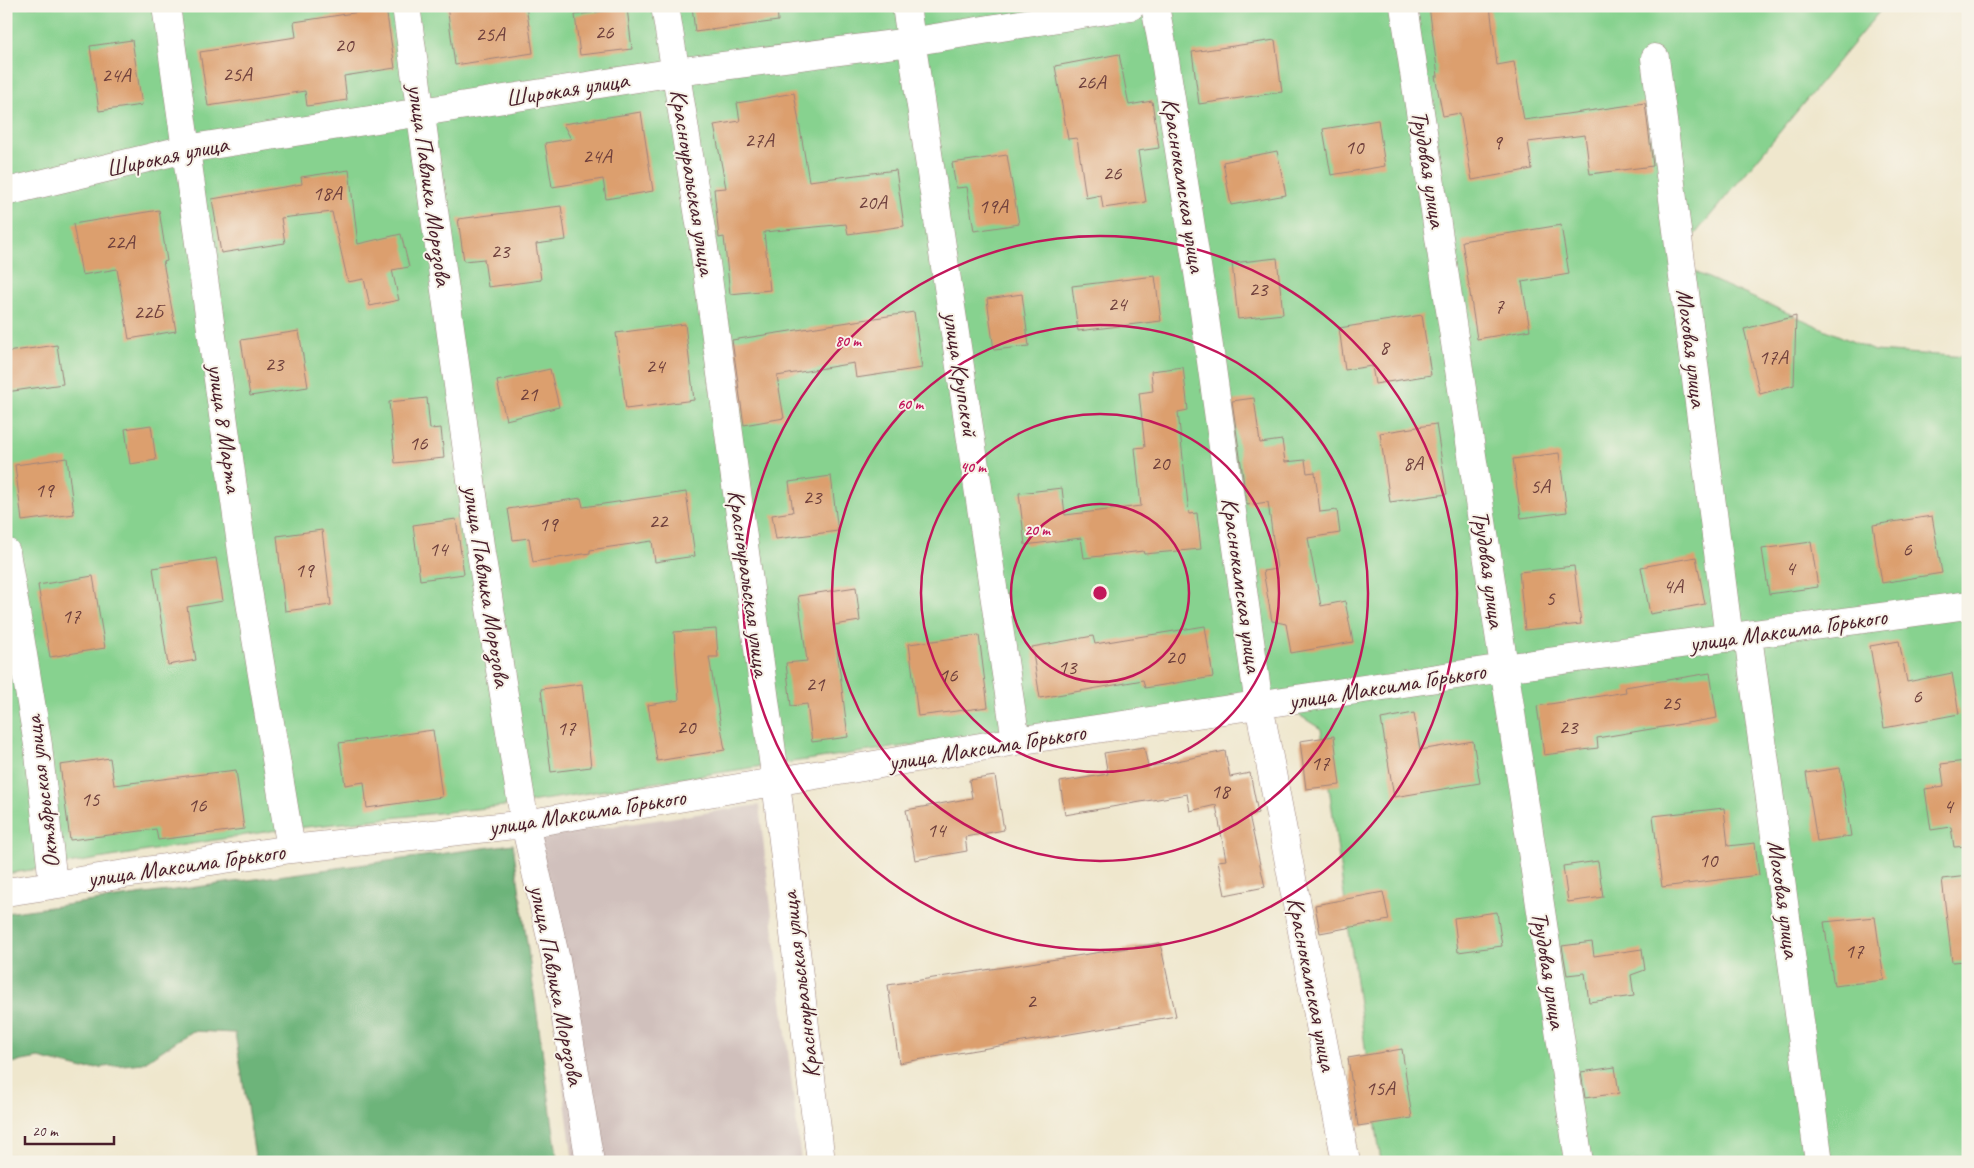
<svg xmlns="http://www.w3.org/2000/svg" width="1974" height="1168" font-family="Caveat,sans-serif">
	<style>
		.industrial { fill: #d0c0bc }
		.green { fill: #87d28f; stroke: #68785d }
		.forest { fill: #6db47a; stroke: #5c6a52 }
		.building { fill: #dc9f6e }
		.lines { fill: none; stroke-linecap: round; stroke-linejoin: round }
		.street-casing { stroke: #9c837c; stroke-width: 29 }
		.street { stroke: #fff; stroke-width: 28 }
		.ring { fill: none; stroke: #c2185b; stroke-width: 2.5 }
		.labels { text-anchor: middle; stroke-width: 4; stroke-linejoin: round; paint-order: stroke }
		.number-label { font-size: 21px; fill: #6e3f3c }
		.street-label { font-size: 24px; fill: #4a1f2b; stroke: #f7f3e8 }
		.centre { fill: #c2185b; stroke: #f7f3e8; stroke-width: 2.5 }
		.ring-label { font-size: 15px; text-anchor: middle; font-weight: bold; fill: #c2185b; stroke: #f7f3e8; stroke-width: 4; stroke-linejoin: round; paint-order: stroke }
	</style>
	<rect width="100%" height="100%" fill="#f7f3e8"/>
	<filter id="ink" filterUnits="userSpaceOnUse"><feTurbulence type="fractalNoise" baseFrequency=".02" numOctaves="2"/><feDisplacementMap in="SourceGraphic" scale="10" xChannelSelector="R" yChannelSelector="G"/><feConvolveMatrix kernelMatrix="1 2 1 2 8 2 1 2 1" color-interpolation-filters="sRGB"/></filter>
	<filter id="wash" filterUnits="userSpaceOnUse"><feTurbulence type="fractalNoise" baseFrequency=".0096" numOctaves="4" result="noise"/><feDisplacementMap in="SourceGraphic" scale="20" xChannelSelector="R" yChannelSelector="G"/><feGaussianBlur stdDeviation="1.12" result="paint"/><feColorMatrix in="noise" values="0 0 0 0 0 0 0 0 0 0 0 0 0 0 0 0 0 1.4 0 .05"/><feComposite in="paint" operator="in"/></filter>
	<g filter="url(#wash)">
		<rect width="100%" height="100%" fill="#efe7cd"/>
		<path class="industrial" d="M759 805 801 1162H573L531 838Z"/>
		<path class="green" d="M6 6H1884L1672 262 1874 351 1968 357V1162H1381L1321 729 1272 698 1027 729 756 767 504 806 277 830 6 874Z"/>
		<path class="forest" d="M513 844 558 1162H256L235 1033 192 1031 143 1063 83 1069 39 1058 6 1064V913Z"/>
		<g id="blocks">
			<path class="building" d="M447 6H526L533 53 455 65Z
				M692 6H777L778 21 695 32Z
				M1429 6H1490L1497 65 1514 62 1524 120 1645 103 1653 166 1590 174 1585 135 1528 142 1532 169 1472 180 1460 113 1443 116 1435 76H1438Z
				M386 8 395 68 344 76 347 100 307 106 305 91 208 106 200 52 296 37 294 22Z
				M627 8 632 49 580 55 575 15Z
				M132 40 142 105 99 111 90 46Z
				M1275 40 1282 92 1199 104 1192 52Z
				M1119 54 1129 105 1152 101 1159 148 1138 151 1146 202 1103 208 1101 195 1086 198 1077 138 1068 139 1055 66Z
				M794 93 809 181 896 170 904 226 848 234 846 224 764 232 770 290 730 294 724 237 719 238 714 189 726 188 714 125 740 121 737 103Z
				M641 112 653 191 606 199 603 179 552 187 545 143 571 139 563 124Z
				M1378 120 1385 166 1331 175 1323 129Z
				M1277 151 1286 195 1231 205 1223 162Z
				M1007 155 1019 224 974 231 967 187 956 188 952 163Z
				M349 170 358 244 401 234 409 267 392 270 399 300 370 306 364 279 348 282 332 212 281 218 285 243 221 253 212 199 302 184 301 177Z
				M561 206 566 240 536 244 541 280 488 287 484 259 464 261 458 219Z
				M159 210 167 261 163 262 176 331 129 339 117 269 82 275 73 224Z
				M1561 225 1569 274 1522 282 1530 330 1477 339 1462 241Z
				M1277 258 1283 314 1238 319 1232 263Z
				M1155 276 1161 321 1078 331 1072 286Z
				M1022 294 1029 346 994 350 987 299Z
				M914 312 922 368 856 378 854 363 777 376 784 418 744 425 732 340Z
				M1422 315 1431 375 1375 384 1372 366 1345 370 1339 328Z
				M1796 316 1794 385 1760 394 1744 329Z
				M685 324 694 400 626 409 616 333Z
				M299 331 308 387 250 396 241 340Z
				M57 345 63 384 6 392V352Z
				M1183 367 1188 410 1178 412 1189 514 1197 513 1201 549 1144 554 1143 551 1084 558 1081 538 1025 545 1019 493 1062 488 1065 515 1141 506 1135 448 1145 447 1139 393 1153 391 1151 371Z
				M550 369 559 407 506 420 497 381Z
				M427 398 430 429 441 428 444 458 395 463 389 402Z
				M1254 398 1260 443 1282 440 1285 462 1305 460 1307 473 1315 472 1320 512 1337 510 1340 533 1308 538 1321 606 1345 601 1353 642 1291 653 1286 624 1272 621 1263 571 1277 569 1268 502 1247 505 1232 401Z
				M1436 424 1447 494 1390 502 1380 433Z
				M151 425 156 460 130 464 125 429Z
				M1559 453 1567 512 1521 518 1513 459Z
				M67 458 74 514 22 521 15 465Z
				M831 476 838 531 776 539 772 515 793 512 789 482Z
				M686 492 695 556 655 562 652 541 590 550V553L533 562 529 538 513 540 508 509 581 498 583 507Z
				M1932 516 1942 573 1882 583 1873 525Z
				M456 519 464 574 420 580 413 525Z
				M322 530 331 605 285 611 277 536Z
				M1811 542 1818 587 1769 594 1762 549Z
				M1696 557 1705 604 1650 614 1641 567Z
				M216 558 223 601 187 607 196 660 168 665 153 568Z
				M1574 566 1581 624 1525 630 1519 572Z
				M93 576 105 648 50 657 38 585Z
				M856 587 860 621 834 625 848 737 812 742 807 704 791 706 786 663 807 661 798 596Z
				M1205 626 1213 677 1145 688 1143 680 1040 698 1032 647 1093 636 1095 644Z
				M716 629 718 657H709L725 750 657 761 648 705 679 700 674 632Z
				M979 635 988 707 918 716 909 644Z
				M1899 641 1907 682 1952 673 1959 714 1884 728 1870 646Z
				M1710 673 1717 718 1597 738 1598 748 1544 755 1537 706 1626 692 1625 687Z
				M582 684 591 767 551 772 541 689Z
				M1414 713 1420 750 1473 741 1480 783 1394 797 1381 719Z
				M433 730 442 797 367 808 364 782 345 785 339 743Z
				M1334 736 1340 785 1306 789 1300 741Z
				M1144 747 1148 767 1225 751 1230 777 1250 773 1258 813 1249 815 1265 887 1225 895 1218 861 1226 860 1216 805 1190 811 1187 794 1065 815 1060 782 1108 774 1104 753Z
				M110 758 114 785 236 770 244 829 158 840 156 829 70 840 60 765Z
				M1966 761 1968 773V846L1954 847 1951 827 1931 830 1925 789 1944 786 1941 764Z
				M1840 768 1851 836 1817 841 1806 773Z
				M995 776 1004 830 965 837 967 851 915 860 906 810 972 798 969 780Z
				M1724 808 1728 846 1755 843 1759 875 1662 887 1653 816Z
				M1598 861 1603 897 1568 902 1563 866Z
				M1968 876V961L1952 962 1942 879Z
				M1383 892 1389 920 1320 933 1315 905Z
				M1497 912 1502 946 1458 952 1454 918Z
				M1875 917 1884 980 1834 986 1824 922Z
				M1592 942 1594 956 1642 949 1645 970 1631 975 1634 996 1589 1002 1585 973 1567 975 1562 946Z
				M1160 943 1176 1016 899 1063 888 985Z
				M1402 1049 1412 1118 1358 1126 1348 1058Z
				M1615 1067 1619 1093 1585 1098 1581 1072Z"/>
		</g>
	</g>
	<g filter="url(#ink)">
		<use href="#blocks" fill-opacity="0" stroke="#9c837c" stroke-width="1"/>
		<g class="lines">
			<g class="street-casing">
				<path id="street" d="M166 6 244 566 291 849
					M406 6 481 553 525 824 556 960 590 1162
					M665 6 704 248 776 782 821 1162
					M906 6 1016 741
					M1155 6 1165 60 1204 311 1259 705 1346 1162
					M1404 6 1579 1162
					M1655 58 1729 638
					M6 192 186 149 676 72 910 42 1131 6
					M6 552 38 745 53 884
					M1748 636 1819 1162
					M6 892 291 849 525 824 1016 741 1504 668 1968 605"/>
			</g>
			<use href="#street" class="street"/>
		</g>
	</g>
	<g class="ring">
		<circle cx="1100" cy="593" r="89"/>
		<circle cx="1100" cy="593" r="179"/>
		<circle cx="1100" cy="593" r="268"/>
		<circle cx="1100" cy="593" r="357"/>
	</g>
	<g class="labels">
		<g class="number-label">
			<text x="604" y="39">26</text>
			<text x="490" y="41">25А</text>
			<text x="344" y="52">20</text>
			<text x="237" y="81">25А</text>
			<text x="116" y="82">24А</text>
			<text x="1091" y="89">26А</text>
			<text x="759" y="147">27А</text>
			<text x="1497" y="149">9</text>
			<text x="1354" y="154">10</text>
			<text x="597" y="163">24А</text>
			<text x="1112" y="180">26</text>
			<text x="327" y="200">18А</text>
			<text x="872" y="209">20А</text>
			<text x="993" y="213">19А</text>
			<text x="120" y="249">22А</text>
			<text x="500" y="258">23</text>
			<text x="1258" y="296">23</text>
			<text x="1117" y="311">24</text>
			<text x="1499" y="313">7</text>
			<text x="148" y="319">22Б</text>
			<text x="1384" y="354">8</text>
			<text x="1773" y="364">17А</text>
			<text x="274" y="371">23</text>
			<text x="655" y="373">24</text>
			<text x="528" y="401">21</text>
			<text x="418" y="450">16</text>
			<text x="1160" y="470">20</text>
			<text x="1413" y="470">8А</text>
			<text x="1540" y="493">5А</text>
			<text x="44" y="497">19</text>
			<text x="812" y="504">23</text>
			<text x="658" y="528">22</text>
			<text x="548" y="531">19</text>
			<text x="438" y="556">14</text>
			<text x="1907" y="556">6</text>
			<text x="1790" y="575">4</text>
			<text x="304" y="577">19</text>
			<text x="1673" y="593">4А</text>
			<text x="1550" y="605">5</text>
			<text x="71" y="623">17</text>
			<text x="1175" y="664">20</text>
			<text x="1067" y="674">13</text>
			<text x="948" y="682">16</text>
			<text x="815" y="691">21</text>
			<text x="1917" y="703">6</text>
			<text x="1671" y="710">25</text>
			<text x="686" y="734">20</text>
			<text x="1568" y="734">23</text>
			<text x="566" y="735">17</text>
			<text x="1320" y="770">17</text>
			<text x="1220" y="798">18</text>
			<text x="90" y="806">15</text>
			<text x="197" y="812">16</text>
			<text x="1948" y="813">4</text>
			<text x="936" y="837">14</text>
			<text x="1708" y="867">10</text>
			<text x="1854" y="958">17</text>
			<text x="1031" y="1008">2</text>
			<text x="1380" y="1095">15А</text>
		</g>
		<g class="street-label">
			<text transform="translate(567 89) rotate(-9)" y="8">Широкая улица</text>
			<text transform="translate(167 156) rotate(-12)" y="8">Широкая улица</text>
			<text transform="translate(1429 169) rotate(81)" y="8">Трудовая улица</text>
			<text transform="translate(693 182) rotate(81)" y="8">Красноуральская улица</text>
			<text transform="translate(430 185) rotate(82)" y="8">улица Павлика Морозова</text>
			<text transform="translate(1184 185) rotate(81)" y="8">Краснокамская улица</text>
			<text transform="translate(1692 348) rotate(83)" y="8">Моховая улица</text>
			<text transform="translate(961 374) rotate(81)" y="8">улица Крупской</text>
			<text transform="translate(225 428) rotate(82)" y="8">улица 8 Марта</text>
			<text transform="translate(1489 569) rotate(82)" y="8">Трудовая улица</text>
			<text transform="translate(749 583) rotate(82)" y="8">Красноуральская улица</text>
			<text transform="translate(1242 585) rotate(82)" y="8">Краснокамская улица</text>
			<text transform="translate(487 586) rotate(81)" y="8">улица Павлика Морозова</text>
			<text transform="translate(1788 630) rotate(-8)" y="8">улица Максима Горького</text>
			<text transform="translate(1387 686) rotate(-9)" y="8">улица Максима Горького</text>
			<text transform="translate(987 747) rotate(-9)" y="8">улица Максима Горького</text>
			<text transform="translate(42 792) rotate(-97)" y="8">Октябрьская улица</text>
			<text transform="translate(587 812) rotate(-9)" y="8">улица Максима Горького</text>
			<text transform="translate(186 865) rotate(-8)" y="8">улица Максима Горького</text>
			<text transform="translate(1784 899) rotate(82)" y="8">Моховая улица</text>
			<text transform="translate(1549 970) rotate(81)" y="8">Трудовая улица</text>
			<text transform="translate(1312 984) rotate(79)" y="8">Краснокамская улица</text>
			<text transform="translate(557 985) rotate(79)" y="8">улица Павлика Морозова</text>
			<text transform="translate(800 985) rotate(-97)" y="8">Красноуральская улица</text>
		</g>
	</g>
	<circle cx="1100" cy="593" r="8" class="centre"/>
	<g class="ring-label">
		<text x="848" y="346">80 m</text>
		<text x="910" y="409">60 m</text>
		<text x="973" y="472">40 m</text>
		<text x="1037" y="535">20 m</text>
	</g>
	<rect width="1974" height="1168" fill="none" stroke="#f7f3e8" stroke-width="25"/>
	<path d="M25 1136v8h89v-8" fill="none" stroke="#4a1f2b" stroke-width="2.5"/>
	<text x="32" y="1136" font-size="15" fill="#4a1f2b" stroke="#f7f3e8" stroke-width="4" paint-order="stroke">20 m</text>
</svg>
